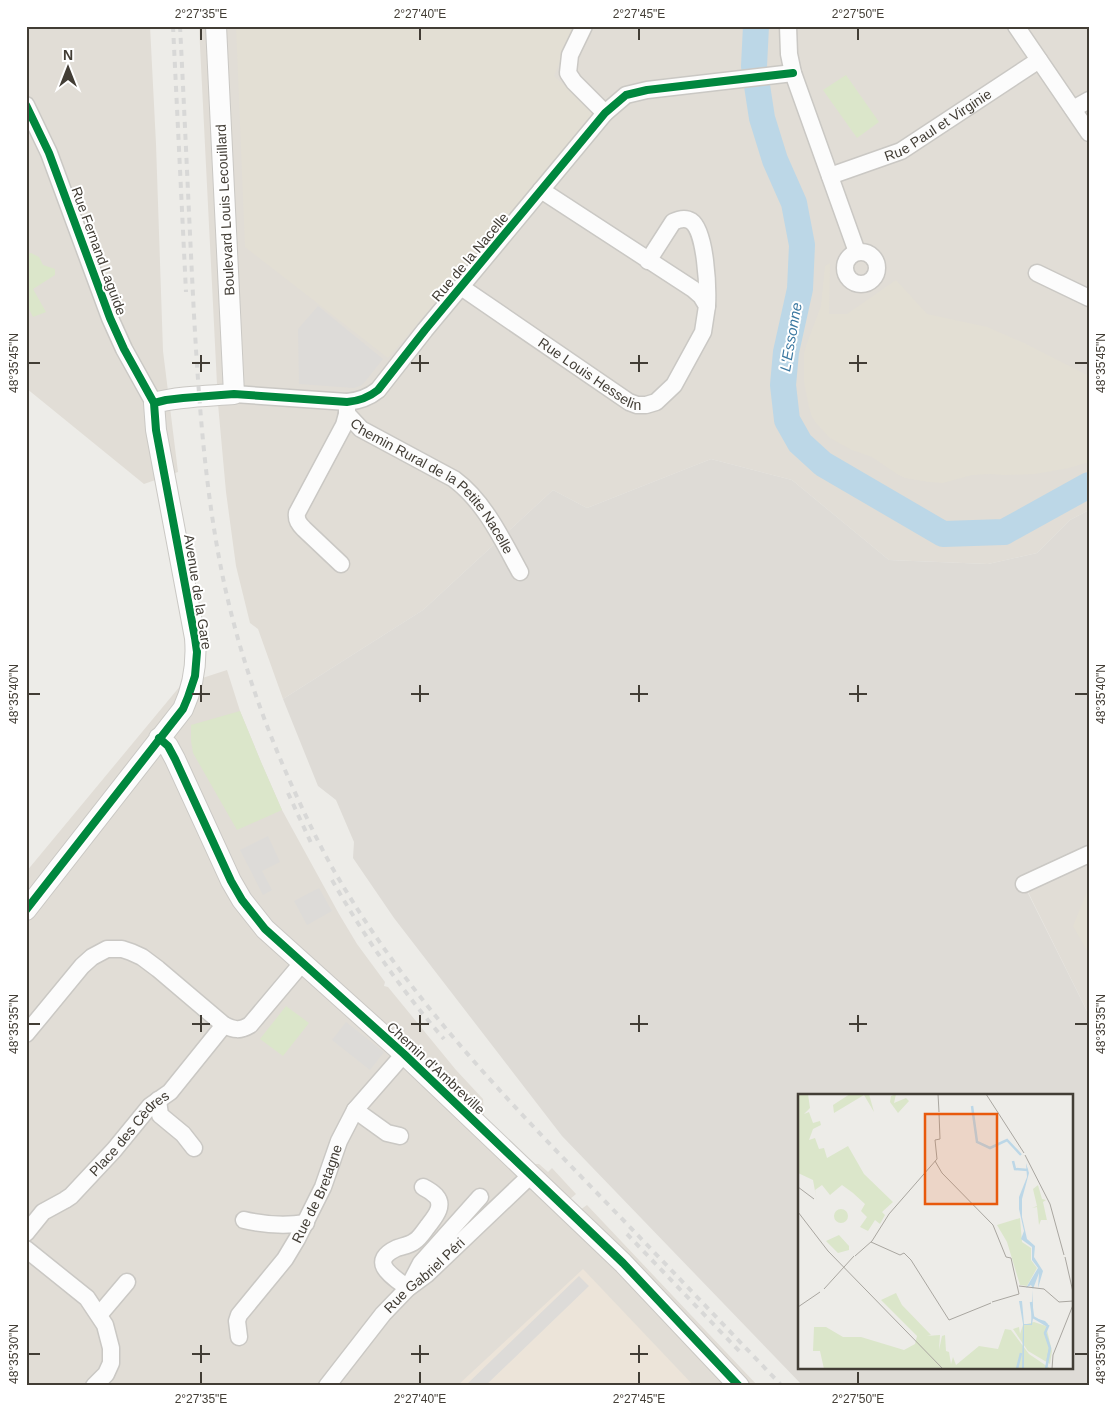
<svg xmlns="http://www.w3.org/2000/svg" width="1115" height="1412" font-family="Helvetica,sans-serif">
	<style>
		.residential { fill: #e1ddd6 }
		.commercial { fill: #ece4d9 }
		.industrial { fill: #dedbd6; fill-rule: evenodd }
		.education { fill: #e3dfd4 }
		.green { fill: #dbe6ca }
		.parking { fill: #dddbd8 }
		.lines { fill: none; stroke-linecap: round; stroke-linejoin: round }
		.river { stroke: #bcd7e7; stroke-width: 26 }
		.minor-casing { stroke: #cac8c4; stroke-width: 19 }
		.tertiary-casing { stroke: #cac8c4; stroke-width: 22 }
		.minor { stroke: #fcfcfc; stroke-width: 16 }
		.tertiary { stroke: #fcfcfc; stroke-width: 20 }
		.rail { stroke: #d8d8d7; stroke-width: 4; stroke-dasharray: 6 6; stroke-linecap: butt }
		.cycleway-casing { stroke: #fff; stroke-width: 11 }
		.cycleway { stroke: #00873e; stroke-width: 8 }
		.ticks { fill: none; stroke: #423d35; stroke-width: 2 }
		.labels { text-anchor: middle; stroke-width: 4; stroke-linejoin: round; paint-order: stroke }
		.street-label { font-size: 14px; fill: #423d35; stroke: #fff }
		.water-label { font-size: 15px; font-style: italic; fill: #3b78a1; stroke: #fff }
		.inset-river { fill: none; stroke: #bcd7e7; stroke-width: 2.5 }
		.inset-road { fill: none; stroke: #a9a6a0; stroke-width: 1 }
		.view { fill: #e8590c; fill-opacity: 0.15; stroke: #e8590c; stroke-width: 2.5 }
		.inset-edge { fill: none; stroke: #423d35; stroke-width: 2.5 }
		.neatline { fill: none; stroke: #423d35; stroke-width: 2 }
		.ticks-label { font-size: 12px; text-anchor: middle; fill: #423d35 }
	</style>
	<rect width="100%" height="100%" fill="#edece8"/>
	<path class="residential" d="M26 26H150L156 144 163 351 178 472 144 484 26 388Z
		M199 26H1089V510L1070 520 1037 553 988 564 889 560 792 480 711 459 587 508 553 490 423 610 283 699 258 629 250 623 236 566 226 492 218 404Z
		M227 670 240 711 261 762 282 810 339 914 357 944 385 982 384 986 388 987 456 1070 483 1099 484 1116 487 1119 533 1164H539L548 1172 552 1168 576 1194 570 1199 580 1210 587 1205 758 1386H26V872L181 685Z
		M1089 854V1015L1024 884Z"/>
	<path class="commercial" d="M583 1269 694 1386H457Z"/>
	<path class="industrial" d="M711 459 792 480 889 560 988 564 1037 553 1070 520 1089 510V854L1024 885 1089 1015V1386H803L562 1136 394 918 353 858 354 842 336 800 318 786 283 699 423 610 553 490 587 508ZM799 1096H1071V1368H799Z"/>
	<path class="education" d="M236 26H575L554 76 596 114 388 358 245 247Z
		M830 263 829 314H847L896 280 927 314 987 327 1024 343 1089 376V462L1069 468 1035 474 1006 475 990 474 972 475 943 483 929 482 905 478 897 474 872 457 852 450 830 438 817 424 812 417 809 407 804 382V353L806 346 821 306 825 266Z
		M1089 887V954L1073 926Z"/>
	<path class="green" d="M846 75 879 122 857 138 823 90Z
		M31 253 39 257 43 265 55 269V275L33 289 46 312 33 317 28 307H26V255Z
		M240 711 261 762 282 810 237 830 193 753 191 741V725Z
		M286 1006 309 1023 283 1056 260 1039Z"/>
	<path class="parking" d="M318 306 383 359 364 383 360 386 354 388 299 384 298 329Z
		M268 836 280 862 262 871 272 890 263 895 240 850Z
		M319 888 332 911 307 925 294 901Z
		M346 1022 384 1052 370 1070 332 1040Z
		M579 1276 589 1286 485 1386H465Z"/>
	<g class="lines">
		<path class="river" d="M756 26 754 66 762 118 775 160 794 203 802 245 800 289 786 352 783 385 787 420 800 443 823 464 943 534 1004 532 1089 485"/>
		<g class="minor-casing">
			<g id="minor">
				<path d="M584 26 570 55 568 73 574 82 605 113"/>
				<path d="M788 26 789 54 793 73 857 252"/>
				<path d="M1016 26 1089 133"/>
				<path d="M26 105 49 153 110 318 124 349 154 403"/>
				<path d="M1073 109 1089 100"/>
				<path id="s1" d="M830 176 901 151 1039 60"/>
				<circle cx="861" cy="268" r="16"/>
				<path d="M648 261 673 222C679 219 685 217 691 221 706 231 708 288 707 306"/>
				<path d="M1037 273 1089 298"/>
				<path id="s2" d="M461 287 629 402 637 405H646L656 402 674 385 703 332 707 306 701 296 693 289 541 190"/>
				<path d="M234 394 347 402C359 401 368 398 378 390L425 330 605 113 626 95 647 90 793 73"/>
				<path id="s3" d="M347 402V414L361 429 454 479C484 501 502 539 520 572"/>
				<path d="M341 564 304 529C299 524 296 520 297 513L344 425 347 414"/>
				<path d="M1024 884 1089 854"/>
				<path d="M26 1034 82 966 92 957 107 949H122L131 952 142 957 158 969 224 1025C234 1030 240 1031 250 1025L303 962"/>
				<path d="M158 1100 160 1115 183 1134 194 1148"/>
				<path d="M355 1110 387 1133 400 1136"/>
				<path d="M244 1220C265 1225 285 1226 306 1223"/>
				<path id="s4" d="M26 1233 43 1212 65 1200 71 1196 114 1150 150 1106 170 1092 224 1025"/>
				<path d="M26 1249 87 1298 105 1325 111 1348V1363L106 1374 94 1386"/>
				<path d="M410 1284 421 1263 480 1197"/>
				<path d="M408 1288C393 1277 367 1262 397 1248 403 1246 410 1245 415 1241 420 1238 424 1231 428 1226 434 1218 445 1206 436 1196 432 1192 427 1189 423 1187"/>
				<path d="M99 1315 127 1282"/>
				<path id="s5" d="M239 1337 237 1321 239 1315 285 1259 297 1239 323 1187 339 1141 355 1110 404 1054"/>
				<path id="s6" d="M327 1386 383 1314 408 1288 427 1274 531 1175"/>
			</g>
		</g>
		<g class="tertiary-casing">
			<path id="tertiary" d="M159 738 168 746 175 759 231 881 242 900 265 929 404 1054 623 1263 739 1386
				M26 910 183 709C194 685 197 663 195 638L156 430 154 403C180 396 208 396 234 394L216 26"/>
		</g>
		<use href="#minor" class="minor"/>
		<use href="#tertiary" class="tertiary"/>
		<path class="rail" d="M173 26 186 292
			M180 26C185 122 189 218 194 315 199 403 205 491 223 578 239 654 265 728 298 799 309 823 320 846 333 869 404 992 500 1093 598 1194 660 1258 721 1322 782 1386
			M288 793 312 845
			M332 880C364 936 401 990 444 1039
			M627 1234 741 1353"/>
		<g class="cycleway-casing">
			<path id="cycleway" d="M26 105 49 153 110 318 124 349 154 403 156 430 195 638 197 652 195 676 188 697 183 709 26 910
				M154 403 166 400 183 398 234 394 347 402C359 401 368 398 378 390L425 330 605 113 626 95 647 90 793 73
				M159 738 168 746 175 759 231 881 242 900 265 929 404 1054 623 1263 739 1386"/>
		</g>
		<use href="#cycleway" class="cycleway"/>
	</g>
	<path class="ticks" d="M201 28V40M420 28V40M639 28V40M858 28V40M201 355V372M420 355V372M639 355V372M858 355V372M28 363H40M192 363H210M411 363H429M630 363H648M849 363H867M1075 363H1088M201 685V702M420 685V702M639 685V702M858 685V702M28 694H40M192 694H210M411 694H429M630 694H648M849 694H867M1075 694H1088M201 1015V1032M420 1015V1032M639 1015V1032M858 1015V1032M28 1024H40M192 1024H210M411 1024H429M630 1024H648M849 1024H867M1075 1024H1088M201 1345V1363M420 1345V1363M639 1345V1363M28 1354H40M192 1354H210M411 1354H429M630 1354H648M1075 1354H1088M201 1372V1384M420 1372V1384M639 1372V1384M858 1372V1384"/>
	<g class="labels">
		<g class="street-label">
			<text dy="5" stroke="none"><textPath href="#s1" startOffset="120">Rue Paul et Virginie</textPath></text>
			<text transform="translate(225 210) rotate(-93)" y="5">Boulevard Louis Lecouillard</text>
			<text transform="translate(99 251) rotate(70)" y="5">Rue Fernand Laguide</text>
			<text transform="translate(470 257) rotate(-50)" y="5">Rue de la Nacelle</text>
			<text dy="5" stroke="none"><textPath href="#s2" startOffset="156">Rue Louis Hesselin</textPath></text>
			<text dy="5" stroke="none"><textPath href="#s3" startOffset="126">Chemin Rural de la Petite Nacelle</textPath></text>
			<text transform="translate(198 592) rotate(81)" y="5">Avenue de la Gare</text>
			<text transform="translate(436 1068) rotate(43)" y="5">Chemin d'Ambreville</text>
			<text dy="5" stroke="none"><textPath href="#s4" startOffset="145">Place des Cèdres</textPath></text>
			<text dy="5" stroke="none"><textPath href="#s5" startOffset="168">Rue de Bretagne</textPath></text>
			<text dy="5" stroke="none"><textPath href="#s6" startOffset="148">Rue Gabriel Péri</textPath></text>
		</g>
		<g class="water-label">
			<text transform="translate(791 337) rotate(-80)" y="5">L'Essonne</text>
		</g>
	</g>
	<g transform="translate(798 1094)">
		<rect width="275" height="275" fill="#edece8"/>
		<path d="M0 0H10L12 14 6 20 11 18 15 29 22 27 23 31 15 35 11 46 17 44 21 55 26 54 29 64 50 52 66 80 95 108 84 118 87 121 82 130 77 126 70 137 62 133 69 123 63 117 67 110 55 99 44 91 32 101 24 91 17 96 19 108 15 86 0 79ZM52 0H71L76 18 66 1 36 19 35 11ZM98 0 96 9 108 4 111 7 100 19 92 8 93 2ZM240 91 244 105 248 106 245 108 250 131 249 126H243L241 131 239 113 234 114 239 112 235 95ZM36 122a7 7 0 1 1 14 0a7 7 0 1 1-14 0ZM222 124 224 148 233 154V166L239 174 229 192 222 191 209 148 199 131ZM41 141 51 152V156L40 159 28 147ZM98 199 104 211 133 241 129 242 142 241 141 256 144 242 147 241 148 257 151 258 153 270 155 263 158 271 181 252 200 255 207 235 213 236 231 260 253 275H26L22 257H15L16 233H28L45 243H63L106 256 117 250 119 242 83 206ZM236 228 248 232 254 257 252 270 230 257 215 235 221 233 222 240 225 231Z" fill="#dbe6ca"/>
		<path d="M228 69 231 79 224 105V123L229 145 237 152 236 163 245 177 240 194 241 179 235 195 233 191 228 194 240 174 234 166V153L223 145 226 137 221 115V103L229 83ZM235 196V221L237 224 247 227 250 230V233L247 239 251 248 252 255 248 268 251 253 246 239 250 231 235 224 234 231H226V275H224L225 230 221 207H224L226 230H233Z" fill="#bcd7e7"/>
		<path class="inset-river" d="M174 12 179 48 192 54 209 46 223 61M215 67 217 75 230 76M233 208 235 223 250 232 247 239 252 254 248 275M219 275 223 259"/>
		<path class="inset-road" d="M140 0 141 18M188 0 226 59M227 61 252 110 266 161M137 67 144 79 195 131 208 163 213 164 221 200 194 208M0 93 16 105M0 118 30 157 145 275M73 148 102 161 106 159 113 166 151 226 193 209M57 162 74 147 91 120 139 65 137 46 142 45 141 19M267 163 275 198M221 192 246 195 261 208 275 207M26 195 56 162M0 213 22 198M254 275 255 261 275 211"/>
		<path class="view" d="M127 20H199V110H127Z"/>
		<rect width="275" height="275" class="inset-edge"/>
	</g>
	<rect width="1115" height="1412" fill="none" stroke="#ffffff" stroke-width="55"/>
	<g transform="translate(68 68)" stroke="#ffffff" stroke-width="4" paint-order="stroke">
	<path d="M0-4L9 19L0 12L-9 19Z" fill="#423d35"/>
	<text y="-8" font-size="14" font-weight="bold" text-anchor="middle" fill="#423d35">N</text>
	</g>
	<rect x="28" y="28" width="1060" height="1356" class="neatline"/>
	<g class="ticks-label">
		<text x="201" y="18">2°27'35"E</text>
		<text x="420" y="18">2°27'40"E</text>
		<text x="639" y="18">2°27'45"E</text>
		<text x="858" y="18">2°27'50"E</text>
		<text transform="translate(14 363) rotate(-90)" y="4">48°35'45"N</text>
		<text transform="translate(1101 363) rotate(-90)" y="4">48°35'45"N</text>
		<text transform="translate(14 694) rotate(-90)" y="4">48°35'40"N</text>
		<text transform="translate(1101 694) rotate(-90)" y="4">48°35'40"N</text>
		<text transform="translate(14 1024) rotate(-90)" y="4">48°35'35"N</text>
		<text transform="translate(1101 1024) rotate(-90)" y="4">48°35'35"N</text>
		<text transform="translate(14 1354) rotate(-90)" y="4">48°35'30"N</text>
		<text transform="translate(1101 1354) rotate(-90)" y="4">48°35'30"N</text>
		<text x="201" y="1403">2°27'35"E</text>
		<text x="420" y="1403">2°27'40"E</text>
		<text x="639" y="1403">2°27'45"E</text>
		<text x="858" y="1403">2°27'50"E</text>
	</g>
</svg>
